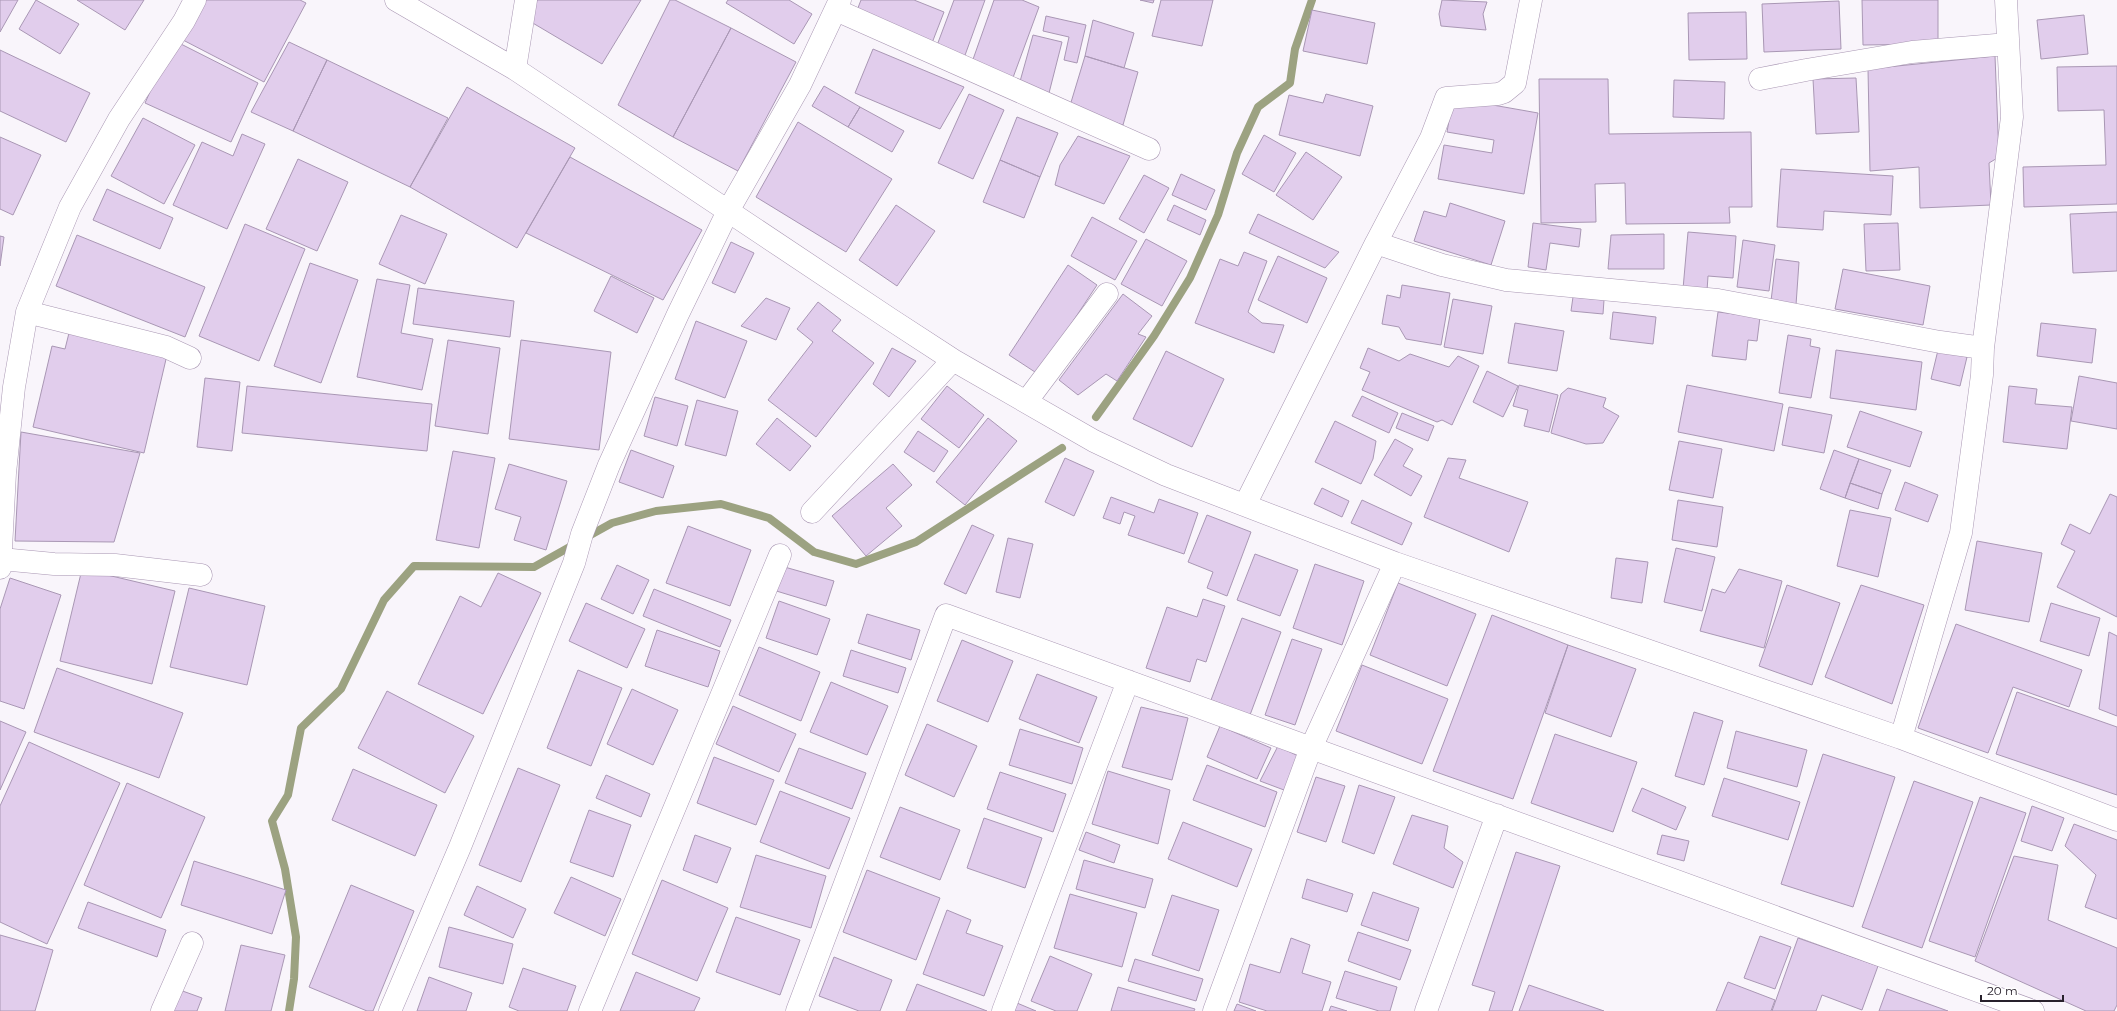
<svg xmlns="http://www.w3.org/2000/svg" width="2117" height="1011" font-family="Montserrat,sans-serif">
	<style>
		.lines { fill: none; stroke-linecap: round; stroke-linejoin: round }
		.stream { stroke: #9ca281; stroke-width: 8 }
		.building { fill: #e1cdec; stroke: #a997b4 }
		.minor-casing { stroke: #a997b3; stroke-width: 23 }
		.minor { stroke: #fff; stroke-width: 22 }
	</style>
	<rect width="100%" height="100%" fill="#f9f5fb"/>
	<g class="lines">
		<path class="stream" d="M1096 417 1154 336 1190 278 1218 215 1237 153 1258 107 1290 83 1295 49 1312 0
			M585 538 612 523 656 511 721 504 769 518 814 552 856 564 916 542 1062 448
			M289 1011 294 979 296 937 285 869 272 821 288 795 301 728 341 689 384 600 414 566 534 567 575 544"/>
	</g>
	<path class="building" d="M0 0H18L0 32Z
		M36 0 79 24 60 54 19 29Z
		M77 0H144L125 30Z
		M205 0H300L306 3 264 82 183 40Z
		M537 0H641L602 64 526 19Z
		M670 0H675L731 28 673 137 618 105Z
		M728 0H789L812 14 794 44 726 3Z
		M861 0H914L944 12 932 43 856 13Z
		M954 0H985L964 58 936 48Z
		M994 0H1022L1039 7 1011 83 971 65Z
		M1140 0H1154L1153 3Z
		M1161 0H1213L1202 46 1152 36Z
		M1442 0 1487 2 1483 14 1486 30 1441 26 1439 14Z
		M1862 0H1938V44L1863 45Z
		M1839 1 1841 49 1764 52 1762 4Z
		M1312 10 1375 23 1367 64 1303 51Z
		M1746 12 1747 59 1689 60 1688 13Z
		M2084 15 2088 54 2041 59 2037 20Z
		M1046 16 1086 25 1077 63 1064 60 1069 37 1043 31Z
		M1093 20 1134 33 1124 68 1085 56Z
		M731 28 796 62 738 171 673 137Z
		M1033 35 1062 42 1049 93 1019 85Z
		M173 40 258 83 231 142 145 103Z
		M289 42 327 60 293 131 251 112Z
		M873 49 964 87 940 129 855 93Z
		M0 50 90 93 66 142 0 111Z
		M1085 56 1138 72 1123 125 1069 109Z
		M1995 56 1999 157 1989 163 1991 205 1920 208 1919 167 1870 171 1868 69Z
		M327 60 448 118 410 187 293 131Z
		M2117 66V204L2024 207 2023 167 2106 165 2104 110 2058 111 2057 67Z
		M1856 78 1859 132 1816 134 1813 79Z
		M1539 79H1608L1609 134 1751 132 1752 207H1729L1730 223 1626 224 1625 183 1595 184 1596 222 1541 223Z
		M1674 80 1725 82 1724 119 1673 117Z
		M824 86 860 107 848 127 812 106Z
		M467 87 575 148 517 248 410 187Z
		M969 94 1004 110 973 179 938 163Z
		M1326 94 1373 106 1360 156 1279 135 1289 95 1323 103Z
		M1453 98 1538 113 1524 194 1438 179 1444 145 1492 153 1494 140 1447 132Z
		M860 107 904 131 892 152 848 127Z
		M1017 117 1058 133 1040 177 1000 160Z
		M143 118 195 145 164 204 111 176Z
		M798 122 892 179 846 252 756 197Z
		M242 134 265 144 227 229 173 205 202 142 233 156Z
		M1264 135 1296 153 1274 192 1242 174Z
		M1078 136 1130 156 1104 204 1055 185 1060 165Z
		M0 137 41 155 13 215 0 209Z
		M1306 152 1342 177 1313 220 1276 195Z
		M570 157 702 230 663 300 526 233Z
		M298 159 348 182 317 251 266 229Z
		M1000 160 1040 177 1024 218 983 202Z
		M1781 169 1893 176 1891 215 1824 211 1823 230 1777 227Z
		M1181 174 1215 190 1206 210 1172 195Z
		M1144 175 1169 188 1144 233 1119 219Z
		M107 189 173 218 160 249 93 220Z
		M1450 203 1505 221 1491 265 1414 241 1424 211 1446 217Z
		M896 205 935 231 897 286 859 260Z
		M1174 205 1206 220 1200 235 1167 220Z
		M2117 212V271L2073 273 2070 214Z
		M1258 214 1339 252 1325 268 1249 233Z
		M401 215 447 234 425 284 379 264Z
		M1092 217 1137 241 1115 280 1071 256Z
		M1533 223 1581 229 1579 247 1550 243 1546 270 1528 267Z
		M1898 223 1900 270 1866 271 1864 224Z
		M245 224 305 249 259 361 199 336Z
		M1688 232 1736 236 1733 278 1708 276 1707 291 1683 289Z
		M1664 234V269H1608L1611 235Z
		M77 235 205 287 185 337 56 286Z
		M0 236 4 237 0 266Z
		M1146 239 1187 261 1162 306 1121 284Z
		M1743 240 1775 245 1769 291 1737 287Z
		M731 242 754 253 735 293 712 283Z
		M1244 252 1267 261 1248 312 1262 323 1284 325 1274 353 1195 323 1220 259 1238 266Z
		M1278 256 1327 278 1307 323 1258 300Z
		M1776 259 1799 262 1796 305 1771 301Z
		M310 263 358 280 321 383 274 366Z
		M1068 265 1097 285 1038 374 1009 355Z
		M1843 269 1930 286 1923 325 1835 309Z
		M611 276 654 298 637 333 594 311Z
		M377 279 410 285 401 333 433 339 422 390 357 377Z
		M1402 285 1450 293 1441 345 1406 339 1399 327 1382 324 1387 295 1400 298Z
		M418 288 514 301 510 337 413 324Z
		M1123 294 1152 316 1138 334 1146 337 1117 381 1106 374 1078 395 1059 380Z
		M1573 297 1604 300 1603 314 1571 311Z
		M766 298 790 308 776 340 741 326Z
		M1453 299 1492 306 1483 354 1444 347Z
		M818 302 841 320 832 331 874 363 816 437 768 400 813 342 797 329Z
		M1613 312 1656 317 1653 344 1610 339Z
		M1718 312 1760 317 1757 341 1748 340 1746 360 1712 356Z
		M696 321 747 341 725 398 675 379Z
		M1515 323 1564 331 1557 371 1508 363Z
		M2041 323 2096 329 2092 363 2037 356Z
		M69 333 167 355 144 453 33 427 52 346 65 349Z
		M1788 335 1811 339 1810 346 1820 348 1811 398 1779 393Z
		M448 340 500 348 488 434 435 426Z
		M521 340 611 352 599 450 509 439Z
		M892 348 916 361 889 397 873 384Z
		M1368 348 1399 361 1410 354 1449 367 1458 356 1479 366 1452 425 1442 420 1437 422 1362 390 1370 372 1360 368Z
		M1836 350 1922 362 1916 410 1830 398Z
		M1938 350 1967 357 1960 386 1931 379Z
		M1166 351 1224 379 1192 447 1133 419Z
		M1487 371 1518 386 1503 417 1473 402Z
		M2079 376 2117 383V429L2071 421Z
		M205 378 240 382 232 451 197 447Z
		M1519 385 1558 395 1549 432 1524 426 1528 410 1513 406Z
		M1687 385 1783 404 1774 451 1678 432Z
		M247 386 432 404 427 451 242 433Z
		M947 386 984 415 959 448 921 419Z
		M2009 386 2037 389 2035 404 2072 407 2067 449 2003 442Z
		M1568 388 1606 398 1603 407 1619 416 1603 443 1586 444 1551 433 1561 394Z
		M1362 396 1398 413 1389 433 1352 416Z
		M655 397 688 406 677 446 644 436Z
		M697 400 738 411 726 456 685 445Z
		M1789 407 1832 415 1824 453 1782 445Z
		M1860 411 1922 432 1910 467 1847 447Z
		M1402 413 1434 426 1428 441 1396 428Z
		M777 418 811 446 790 471 756 444Z
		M988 418 1017 441 965 505 936 482Z
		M1335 421 1376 441 1373 459 1361 484 1315 462Z
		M918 431 948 451 934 472 904 452Z
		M21 432 140 453 114 542 15 541Z
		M1395 439 1413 449 1403 466 1422 476 1411 496 1374 475Z
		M1679 441 1722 449 1713 498 1669 490Z
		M631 450 674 466 663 498 619 482Z
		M1834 450 1859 459 1845 498 1820 489Z
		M453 451 495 458 479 548 436 540Z
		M1065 458 1094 471 1074 516 1045 502Z
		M1448 458 1466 460 1459 478 1528 502 1509 552 1424 517Z
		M1859 459 1891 470 1882 494 1850 483Z
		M509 464 567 481 546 550 514 540 521 517 495 509Z
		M893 464 912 485 886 508 902 526 866 556 832 516Z
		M1905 482 1938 495 1928 522 1895 510Z
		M1850 483 1882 494 1878 509 1845 498Z
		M1322 488 1349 501 1342 517 1314 504Z
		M2110 494 2117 497V617L2057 587 2075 551 2061 544 2070 524 2090 534Z
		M1111 497 1154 513 1159 499 1198 513 1184 554 1128 535 1135 516 1124 512 1120 524 1103 518Z
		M1362 500 1412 523 1402 545 1351 523Z
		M1678 500 1723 507 1717 547 1672 540Z
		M1850 510 1891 518 1878 577 1837 566Z
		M1207 515 1251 532 1227 596 1207 588 1213 572 1188 562Z
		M972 525 994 535 966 594 944 584Z
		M688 526 751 550 730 606 666 583Z
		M1008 538 1033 544 1020 598 996 592Z
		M1977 541 2042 553 2029 622 1965 610Z
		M1676 548 1715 557 1702 611 1664 602Z
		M1255 554 1298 570 1280 616 1237 600Z
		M1616 558 1648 562 1642 603 1611 598Z
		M1315 564 1364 581 1342 645 1293 628Z
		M617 565 649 580 633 614 601 599Z
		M781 566 834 581 826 606 773 590Z
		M82 569 175 591 152 684 60 661Z
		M1739 569 1782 581 1764 648 1700 631 1712 589 1725 593Z
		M498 573 541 593 483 714 418 684 460 596 481 607Z
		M10 578 61 595 24 709 0 701V609Z
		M1398 583 1476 614 1447 686 1370 655Z
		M1787 585 1840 603 1812 685 1759 666Z
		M1861 585 1924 605 1892 704 1825 677Z
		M189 588 265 606 247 685 170 667Z
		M654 589 731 620 720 647 643 616Z
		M1203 599 1225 606 1206 662 1197 659 1190 682 1146 668 1167 607 1197 617Z
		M779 601 830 619 817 655 766 638Z
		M586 603 645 629 627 668 569 641Z
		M2051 603 2100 618 2089 656 2040 641Z
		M867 614 920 630 911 660 858 643Z
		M1492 615 1568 645 1513 799 1433 771Z
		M1242 618 1281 632 1250 715 1211 700Z
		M1956 624 2082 670 2069 707 2013 687 1988 753 1918 728Z
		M657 630 720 651 708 687 645 666Z
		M2109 632 2117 636V716L2099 709Z
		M1292 639 1322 649 1295 725 1265 715Z
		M962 640 1013 661 988 722 937 701Z
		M1568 645 1636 669 1611 737 1545 713Z
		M759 647 820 672 801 721 739 695Z
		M851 650 906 668 898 693 843 676Z
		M1362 665 1448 699 1422 764 1336 731Z
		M57 668 183 713 159 778 34 732Z
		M578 670 622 688 591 766 547 748Z
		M1037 674 1097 697 1079 743 1019 719Z
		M831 682 888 706 867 755 810 732Z
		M632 689 678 710 653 765 607 744Z
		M387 691 474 736 445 793 358 748Z
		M2017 692 2117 727V795L1996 754Z
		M733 706 796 734 779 772 716 744Z
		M1141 707 1188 718 1172 780 1122 767Z
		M1694 712 1723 721 1704 785 1675 776Z
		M0 721 26 732 0 790Z
		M927 724 977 746 954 797 905 775Z
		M1220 726 1271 748 1257 779 1207 757Z
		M1020 729 1083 748 1072 784 1009 765Z
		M1736 731 1807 750 1797 787 1727 768Z
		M1555 734 1637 762 1613 832 1531 803Z
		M29 742 120 783 47 944 0 922V806Z
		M1278 746 1302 758 1284 790 1260 781Z
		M799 748 866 773 852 809 785 783Z
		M1823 754 1895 777 1853 907 1781 884Z
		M714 757 774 780 756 825 697 803Z
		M1207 765 1277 792 1265 827 1193 800Z
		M518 768 560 785 521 882 479 865Z
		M353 769 437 805 415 856 332 820Z
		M1108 771 1170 790 1158 844 1092 824Z
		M1000 772 1066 794 1053 832 987 809Z
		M606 775 650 794 641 817 596 798Z
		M1316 777 1345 786 1326 842 1297 832Z
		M1724 778 1800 802 1788 840 1712 816Z
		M1914 781 1973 802 1922 948 1862 927Z
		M127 783 205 817 161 918 84 885Z
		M1359 785 1395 797 1374 854 1342 842Z
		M1642 788 1686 807 1676 830 1632 811Z
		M780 791 850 818 829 869 760 842Z
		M1980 797 2026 813 1975 957 1929 941Z
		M2032 806 2064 818 2052 851 2021 841Z
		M900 807 960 830 940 880 880 857Z
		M589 810 631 825 613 877 570 862Z
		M1412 815 1448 826 1444 848 1463 862 1453 888 1393 864Z
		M984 818 1042 838 1025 888 967 868Z
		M1183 822 1252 849 1237 887 1168 859Z
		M2074 824 2117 840V919L2085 907 2096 875 2065 846Z
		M1086 832 1120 845 1114 863 1079 850Z
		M695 835 731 848 717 883 683 870Z
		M1662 835 1689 841 1684 861 1657 854Z
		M1516 852 1560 866 1512 1011H1489L1495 992 1472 985Z
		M756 855 826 876 811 928 740 907Z
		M2014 856 2058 865 2048 920 2117 948V1005L2114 1011H2086L1975 961Z
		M1084 860 1153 879 1145 908 1076 889Z
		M194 861 286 890 272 934 181 905Z
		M867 870 940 898 916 960 843 932Z
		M571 877 621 899 605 936 554 913Z
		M1307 879 1353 894 1347 912 1302 898Z
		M662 880 728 908 697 981 632 954Z
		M351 885 414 911 373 1011H367L309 987Z
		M477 886 526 909 513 938 464 915Z
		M1373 892 1419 908 1408 941 1361 925Z
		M1070 894 1137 913 1122 967 1054 948Z
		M1172 895 1219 910 1199 971 1152 955Z
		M88 902 166 930 157 957 78 928Z
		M947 910 971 920 966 933 1003 946 984 996 923 974Z
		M736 917 800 940 780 995 716 972Z
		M449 927 513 944 503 984 439 967Z
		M1358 932 1411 950 1400 980 1348 961Z
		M0 935 53 950 35 1011H0Z
		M1760 936 1791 947 1775 989 1744 978Z
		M1291 938 1310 945 1302 973 1331 982 1322 1011H1267L1239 1002 1250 964 1280 973Z
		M1798 938 1878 966 1862 1010 1822 995 1816 1011H1772Z
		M241 945 285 955 271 1011H225Z
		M1050 956 1092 974 1077 1011H1056L1031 1001Z
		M834 957 892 980 880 1011H859L819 996Z
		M1135 959 1203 979 1196 1001 1128 981Z
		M523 968 576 986 567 1011H519L509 1007Z
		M1345 971 1397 987 1390 1011H1379L1336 998Z
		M636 972 700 998 694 1011H620Z
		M429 977 472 993 466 1011H417Z
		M1728 982 1775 1000 1771 1011H1716Z
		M917 984 987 1011H906Z
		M1529 985 1604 1011H1519Z
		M1118 987 1195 1009 1194 1011H1111Z
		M177 989 202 998 197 1011H169Z
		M1887 989 1948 1011H1879Z
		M1017 1003 1036 1011H1014Z
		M1237 1004 1256 1011H1234Z
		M1331 1006 1347 1011H1329Z"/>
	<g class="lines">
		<g class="minor-casing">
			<path id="minor" d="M396 0 515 69 890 319 953 360 1094 441 1166 475 1395 563 1901 738 2117 820
				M836 10 1149 149
				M515 69 526 0
				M1760 79 1806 70 1912 52 2008 44
				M1376 243 1431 138 1446 98 1498 94 1504 92 1515 83 1531 0
				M27 312 166 347 190 358
				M1026 402 1107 294
				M1245 505 1376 243 1442 265 1506 280 1718 300 1940 342 1983 348
				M812 512 953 360
				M1 559 54 564 115 565 201 575
				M0 568 5 473 14 387 27 312 70 207 119 119 184 21 195 0
				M1901 738 1961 533 1982 375 1983 348 2012 117 2006 0
				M162 1011 192 943
				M390 1011 460 847 574 563 582 534 609 465 678 314 728 211 800 85 840 0
				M590 1011 780 555
				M797 1011 946 615 2033 1011
				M1003 1011 1128 681
				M1214 1011 1311 748 1395 563
				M1426 1011 1497 815"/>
		</g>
		<use href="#minor" class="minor"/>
	</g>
	<path d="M1981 995v6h82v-6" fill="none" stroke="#28212c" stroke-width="2"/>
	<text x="1987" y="995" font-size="12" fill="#28212c" stroke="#ffffff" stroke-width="3" paint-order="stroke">20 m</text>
</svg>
